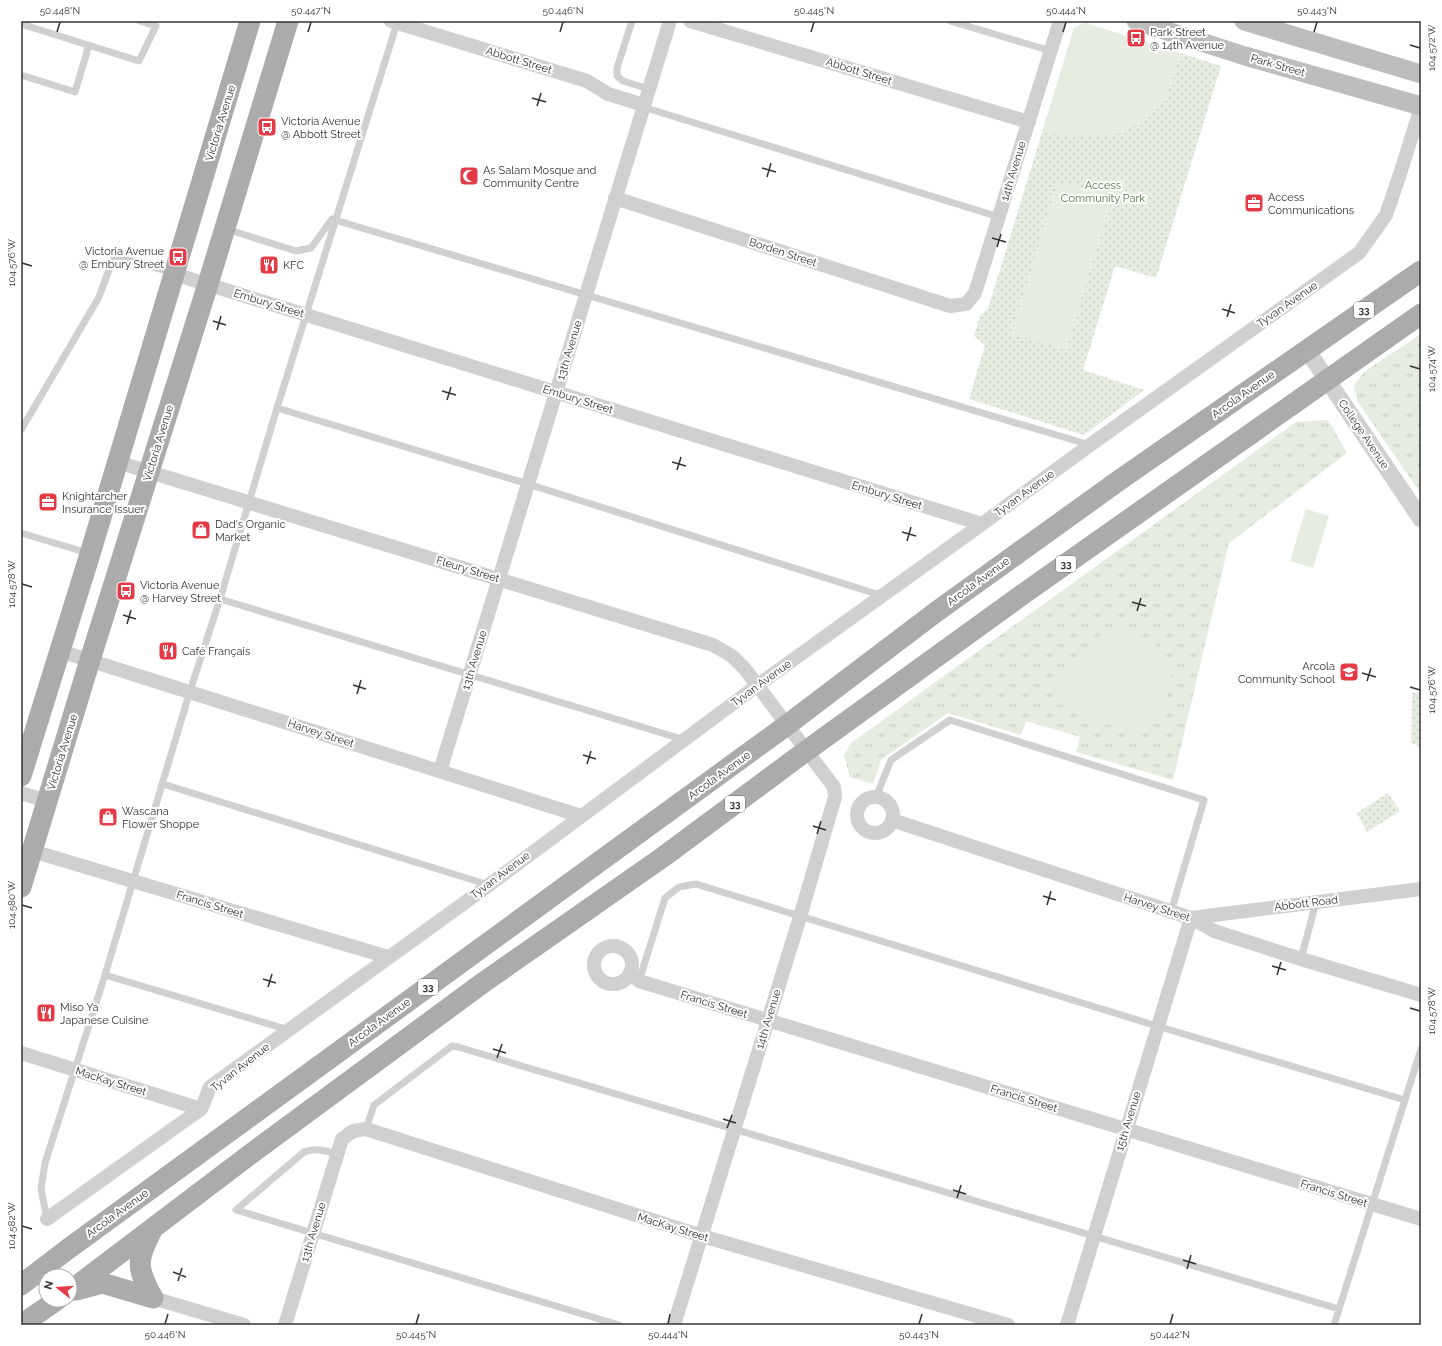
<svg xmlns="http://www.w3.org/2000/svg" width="1442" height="1346" font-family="Raleway,sans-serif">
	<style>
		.grass { fill: url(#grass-tufts) }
		.park { fill: url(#park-dots) }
		.pitch { fill: #e6ecdf }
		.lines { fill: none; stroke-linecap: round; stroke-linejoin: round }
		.service { stroke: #d0d0d0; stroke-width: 7 }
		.minor { stroke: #d0d0d0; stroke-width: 14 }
		.tertiary { stroke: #d0d0d0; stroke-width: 17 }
		.secondary { stroke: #bdbdbd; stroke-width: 19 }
		.primary { stroke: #ababab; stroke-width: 21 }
		.ticks { fill: none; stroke: #333; stroke-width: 1.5 }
		.labels { text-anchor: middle; stroke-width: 4; stroke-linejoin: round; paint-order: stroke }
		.shield { fill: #fff; stroke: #707070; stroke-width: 1 }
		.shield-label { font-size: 10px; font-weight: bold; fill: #333 }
		.poi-label { font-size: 11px; fill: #333; stroke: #fff; text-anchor: start }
		.street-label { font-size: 11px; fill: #333; stroke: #fff }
		.park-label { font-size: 11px; fill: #56703f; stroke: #fff }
		.neatline { fill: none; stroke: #333; stroke-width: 1.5 }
		.ticks-label { font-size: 10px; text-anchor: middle; fill: #333 }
	</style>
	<defs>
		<pattern id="grass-tufts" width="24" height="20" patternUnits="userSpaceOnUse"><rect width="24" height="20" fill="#e6ecdf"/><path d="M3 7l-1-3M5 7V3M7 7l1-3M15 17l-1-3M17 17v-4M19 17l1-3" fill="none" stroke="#c6cbc0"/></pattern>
		<pattern id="park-dots" width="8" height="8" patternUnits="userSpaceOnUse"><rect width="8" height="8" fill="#e6ecdf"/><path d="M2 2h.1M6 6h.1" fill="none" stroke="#c6cbc0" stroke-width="1.8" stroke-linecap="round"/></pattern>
	</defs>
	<rect width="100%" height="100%" fill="#fff"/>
	<path class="grass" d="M1421 334V494L1358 402 1354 386 1364 372Z
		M1328 420 1347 453 1229 543 1173 780 1076 752 1080 737 1026 721 1021 735 948 713 881 760 873 784 850 777 844 755 851 743 1296 422Z"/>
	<path class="park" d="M1085 23 1221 66 1156 278 1115 266 1083 370 1144 390 1084 435 969 399 985 345 974 336 980 316 988 309 1074 28Z
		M1421 692V747L1411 743 1412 693Z
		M1388 793 1400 811 1367 832 1357 813Z"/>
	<path class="pitch" d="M1085 23 1182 54 1168 92 1147 118 1124 132 1104 136 1074 138 1043 131 1074 28Z
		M1058 181 1113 197 1066 350 1011 334Z
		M1306 509 1329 516 1313 568 1290 561Z
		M1126 630C1143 635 1160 645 1168 662 1171 667 1171 675 1170 680 1169 707 1147 732 1118 727 1113 727 1107 723 1101 721 1087 716 1073 710 1059 705 1053 696 1050 683 1058 674L1097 637 1115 631Z"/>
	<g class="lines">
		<path class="service" d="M632 21 617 68V76L623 81 649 89
			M950 21 1051 51
			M21 24 139 61 156 26 140 21
			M21 75 75 92 89 45
			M643 107 999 217
			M335 220 1090 445
			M226 229 296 251 311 248 332 219
			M277 408 528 484 883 596
			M21 430 99 297 114 256 173 273
			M21 533 88 553
			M220 599 685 740
			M163 784 489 885
			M876 797 891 760 950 720 1204 800 1171 912
			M1301 959 1316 902
			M105 975 289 1030
			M639 981 665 898 679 887 696 884 1157 1026 1405 1100
			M366 1129 374 1105 452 1046 458 1047 1339 1309
			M337 1154C325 1151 315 1147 304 1152L236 1210 619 1325
			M47 1219 41 1189 45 1163 105 975 190 691 220 599 277 408 397 23
			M1334 1325 1421 1049"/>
		<path class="minor" d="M391 21 587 81 608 94 644 105
			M690 21 1029 122
			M615 198 950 306 966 304 975 293 1060 21
			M174 274 982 524
			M117 462 713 645 732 656 745 669 834 787 835 797 800 917 674 1325
			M60 651 581 816
			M440 771 670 21
			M21 793 47 801
			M857 815a18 18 0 1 1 36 0a18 18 0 1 1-36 0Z
			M892 820 1191 918 1214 931 1301 959 1421 995
			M32 851 388 957
			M1191 918 1421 889
			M594 965a19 19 0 1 1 38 0a19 19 0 1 1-38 0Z
			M630 972 639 981 1421 1219
			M21 1053 201 1109
			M47 1219 201 1109C205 1102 207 1093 210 1087L489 885 758 685 982 524 1090 445 1359 253 1386 215 1400 174 1421 107
			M153 1298 244 1325
			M285 1325 342 1139 353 1131 366 1129 702 1236 1008 1325
			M1067 1325 1191 918"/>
		<path class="tertiary" d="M1307 350 1421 519"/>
		<path class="secondary" d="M1136 21 1245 56 1421 106
			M1244 21 1421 74"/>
		<path class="primary" d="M21 776 90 554 250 21
			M21 887 90 660 208 284 288 21
			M153 1228C137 1260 135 1266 153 1298
			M21 1285 68 1249 787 725 936 612 1121 479 1421 271
			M76 1290 102 1283 153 1298
			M70 1291 248 1156 484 982 663 857 806 751 1026 592 1421 314
			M21 1325 57 1300"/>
	</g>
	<path class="ticks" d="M57 32 60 22M308 32 311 22M560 32 563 22M811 32 814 22M1063 32 1066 22M1314 32 1317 22M1410 45 1420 48M532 98 546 102M537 106 541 93M762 168 776 172M767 177 771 163M992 238 1006 242M997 247 1001 234M22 263 32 266M1222 309 1235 313M1227 317 1231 304M213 321 226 325M217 330 221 316M1410 366 1420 369M442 391 456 395M447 400 451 387M672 462 686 466M677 470 681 457M902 532 916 536M907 541 911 527M22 584 32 587M1132 602 1146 606M1137 611 1141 598M123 615 136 619M127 624 131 610M1362 673 1376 677M1367 681 1371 668M353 685 366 689M1410 687 1420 690M357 694 361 680M583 755 596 759M587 764 591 751M813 826 826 830M817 834 821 821M1043 896 1056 900M22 905 32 908M1047 905 1051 891M1272 966 1286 970M1277 975 1281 962M263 979 276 983M268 987 272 974M1410 1008 1420 1011M493 1049 506 1053M497 1058 502 1044M723 1119 736 1123M727 1128 732 1115M953 1190 966 1194M957 1198 961 1185M22 1226 32 1229M1183 1260 1196 1264M1187 1269 1191 1255M173 1272 186 1277M178 1281 182 1268M165 1324 168 1314M416 1324 419 1314M668 1324 670 1314M919 1324 922 1314M1170 1324 1173 1314"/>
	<defs>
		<g id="bus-square" transform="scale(1)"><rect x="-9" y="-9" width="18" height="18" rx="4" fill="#e63946" stroke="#fff"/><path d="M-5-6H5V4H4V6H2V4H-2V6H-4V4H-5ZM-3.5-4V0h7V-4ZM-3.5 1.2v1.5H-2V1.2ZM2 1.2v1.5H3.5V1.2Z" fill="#fff"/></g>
		<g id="mosque-square" transform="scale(1)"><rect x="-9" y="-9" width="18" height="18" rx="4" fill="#e63946" stroke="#fff"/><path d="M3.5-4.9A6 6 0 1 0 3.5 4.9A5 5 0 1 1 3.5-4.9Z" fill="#fff"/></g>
		<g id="office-square" transform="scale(1)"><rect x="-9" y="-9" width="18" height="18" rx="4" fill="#e63946" stroke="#fff"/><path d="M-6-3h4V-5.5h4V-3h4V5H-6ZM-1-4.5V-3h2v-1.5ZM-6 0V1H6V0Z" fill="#fff"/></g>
		<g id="restaurant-square" transform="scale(1)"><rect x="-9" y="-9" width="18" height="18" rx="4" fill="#e63946" stroke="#fff"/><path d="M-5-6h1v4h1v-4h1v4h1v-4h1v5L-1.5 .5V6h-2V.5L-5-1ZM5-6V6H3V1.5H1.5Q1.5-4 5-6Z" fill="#fff"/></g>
		<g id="shop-square" transform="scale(1)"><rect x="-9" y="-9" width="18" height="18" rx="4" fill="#e63946" stroke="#fff"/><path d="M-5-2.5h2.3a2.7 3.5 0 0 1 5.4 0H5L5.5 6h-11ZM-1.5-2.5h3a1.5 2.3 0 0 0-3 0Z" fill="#fff"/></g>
		<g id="school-square" transform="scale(1)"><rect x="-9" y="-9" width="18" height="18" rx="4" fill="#e63946" stroke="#fff"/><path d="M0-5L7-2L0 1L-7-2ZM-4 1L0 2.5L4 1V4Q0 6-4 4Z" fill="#fff"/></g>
	</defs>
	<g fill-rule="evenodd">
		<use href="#bus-square" x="1136" y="38"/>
		<use href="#bus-square" x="267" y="127"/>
		<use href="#mosque-square" x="469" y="176"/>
		<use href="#office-square" x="1254" y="203"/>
		<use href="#bus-square" x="178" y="257"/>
		<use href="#restaurant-square" x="269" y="265"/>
		<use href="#office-square" x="48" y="502"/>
		<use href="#shop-square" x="201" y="530"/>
		<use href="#bus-square" x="126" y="591"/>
		<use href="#restaurant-square" x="168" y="651"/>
		<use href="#school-square" x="1349" y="672"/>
		<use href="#shop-square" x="108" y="817"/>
		<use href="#restaurant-square" x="46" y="1013"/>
	</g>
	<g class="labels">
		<g class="shield">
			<rect x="1354" y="302" width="20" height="16" rx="3"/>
			<rect x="1056" y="556" width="20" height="16" rx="3"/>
			<rect x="725" y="796" width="20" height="16" rx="3"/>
			<rect x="418" y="979" width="20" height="16" rx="3"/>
		</g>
		<g class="shield-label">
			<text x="1364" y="314">33</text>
			<text x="1066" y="568">33</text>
			<text x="735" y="808">33</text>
			<text x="428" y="991">33</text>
		</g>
		<g class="poi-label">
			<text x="1150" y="36">Park Street<tspan x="1150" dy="13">@ 14th Avenue</tspan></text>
			<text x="281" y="125">Victoria Avenue<tspan x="281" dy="13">@ Abbott Street</tspan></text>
			<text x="483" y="174">As Salam Mosque and<tspan x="483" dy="13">Community Centre</tspan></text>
			<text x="1268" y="201">Access<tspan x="1268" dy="13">Communications</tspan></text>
			<text x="164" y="255" text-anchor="end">Victoria Avenue<tspan x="164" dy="13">@ Embury Street</tspan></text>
			<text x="283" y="269">KFC</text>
			<text x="62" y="500">Knightarcher<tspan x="62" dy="13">Insurance Issuer</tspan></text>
			<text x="215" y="528">Dad's Organic<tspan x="215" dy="13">Market</tspan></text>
			<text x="140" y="589">Victoria Avenue<tspan x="140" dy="13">@ Harvey Street</tspan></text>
			<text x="182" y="655">Café Français</text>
			<text x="1335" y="670" text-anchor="end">Arcola<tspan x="1335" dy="13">Community School</tspan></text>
			<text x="122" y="815">Wascana<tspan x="122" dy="13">Flower Shoppe</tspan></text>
			<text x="60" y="1011">Miso Ya<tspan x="60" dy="13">Japanese Cuisine</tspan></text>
		</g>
		<g class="street-label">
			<text transform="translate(519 60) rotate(17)" y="4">Abbott Street</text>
			<text transform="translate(1278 65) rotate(16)" y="4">Park Street</text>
			<text transform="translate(859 71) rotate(17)" y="4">Abbott Street</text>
			<text transform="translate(220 123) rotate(-73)" y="4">Victoria Avenue</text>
			<text transform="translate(1013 171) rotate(-73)" y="4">14th Avenue</text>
			<text transform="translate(783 252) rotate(18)" y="4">Borden Street</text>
			<text transform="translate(269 303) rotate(17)" y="4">Embury Street</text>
			<text transform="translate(1287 304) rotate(-35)" y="4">Tyvan Avenue</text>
			<text transform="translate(569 350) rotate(-73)" y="4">13th Avenue</text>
			<text transform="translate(1243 394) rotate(-35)" y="4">Arcola Avenue</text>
			<text transform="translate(578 399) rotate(17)" y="4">Embury Street</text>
			<text transform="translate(1364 434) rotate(56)" y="4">College Avenue</text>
			<text transform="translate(158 443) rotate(-73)" y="4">Victoria Avenue</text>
			<text transform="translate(1024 493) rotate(-36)" y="4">Tyvan Avenue</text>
			<text transform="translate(887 495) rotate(17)" y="4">Embury Street</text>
			<text transform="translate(468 569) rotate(17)" y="4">Fleury Street</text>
			<text transform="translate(978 581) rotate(-36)" y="4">Arcola Avenue</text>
			<text transform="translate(474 660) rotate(-73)" y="4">13th Avenue</text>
			<text transform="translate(761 683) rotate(-36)" y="4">Tyvan Avenue</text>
			<text transform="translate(321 733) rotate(18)" y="4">Harvey Street</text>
			<text transform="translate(62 752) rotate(-73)" y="4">Victoria Avenue</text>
			<text transform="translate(719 775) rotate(-36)" y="4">Arcola Avenue</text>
			<text transform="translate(500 875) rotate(-37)" y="4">Tyvan Avenue</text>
			<text transform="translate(1306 903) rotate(-7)" y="4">Abbott Road</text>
			<text transform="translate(210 904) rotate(17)" y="4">Francis Street</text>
			<text transform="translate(1157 907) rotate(18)" y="4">Harvey Street</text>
			<text transform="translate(714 1004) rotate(17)" y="4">Francis Street</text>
			<text transform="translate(768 1019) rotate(-73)" y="4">14th Avenue</text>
			<text transform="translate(379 1022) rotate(-36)" y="4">Arcola Avenue</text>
			<text transform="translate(240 1067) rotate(-38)" y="4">Tyvan Avenue</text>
			<text transform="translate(111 1081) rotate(17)" y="4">MacKay Street</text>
			<text transform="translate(1024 1098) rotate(17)" y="4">Francis Street</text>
			<text transform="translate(1128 1121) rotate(-73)" y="4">15th Avenue</text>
			<text transform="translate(1334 1193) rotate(17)" y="4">Francis Street</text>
			<text transform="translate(117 1213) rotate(-36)" y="4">Arcola Avenue</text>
			<text transform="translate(673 1227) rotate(17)" y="4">MacKay Street</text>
			<text transform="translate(313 1232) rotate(-73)" y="4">13th Avenue</text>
		</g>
		<g class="park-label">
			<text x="1103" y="189">Access<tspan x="1103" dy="13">Community Park</tspan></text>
		</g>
	</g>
	<rect width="1442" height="1346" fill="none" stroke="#ffffff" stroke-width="44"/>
	<g transform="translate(58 1288) rotate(287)"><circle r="19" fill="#ffffff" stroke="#adadad"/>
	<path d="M0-3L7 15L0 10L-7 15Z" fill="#e63946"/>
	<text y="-6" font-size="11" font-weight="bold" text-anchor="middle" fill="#333333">N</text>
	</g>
	<rect x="22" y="22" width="1398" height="1302" class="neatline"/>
	<g class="ticks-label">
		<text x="60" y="14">50.448°N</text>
		<text x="311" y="14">50.447°N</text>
		<text x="563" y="14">50.446°N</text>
		<text x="814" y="14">50.445°N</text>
		<text x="1066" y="14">50.444°N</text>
		<text x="1317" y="14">50.443°N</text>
		<text transform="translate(1431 48) rotate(-90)" y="4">104.572°W</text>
		<text transform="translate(11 263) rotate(-90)" y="4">104.576°W</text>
		<text transform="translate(1431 369) rotate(-90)" y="4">104.574°W</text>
		<text transform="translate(11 584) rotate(-90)" y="4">104.578°W</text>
		<text transform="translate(1431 690) rotate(-90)" y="4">104.576°W</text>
		<text transform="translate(11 905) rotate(-90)" y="4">104.580°W</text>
		<text transform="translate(1431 1011) rotate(-90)" y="4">104.578°W</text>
		<text transform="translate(11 1226) rotate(-90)" y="4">104.582°W</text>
		<text x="165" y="1338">50.446°N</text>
		<text x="416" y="1338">50.445°N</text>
		<text x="668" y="1338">50.444°N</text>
		<text x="919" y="1338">50.443°N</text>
		<text x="1170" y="1338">50.442°N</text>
	</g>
</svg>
